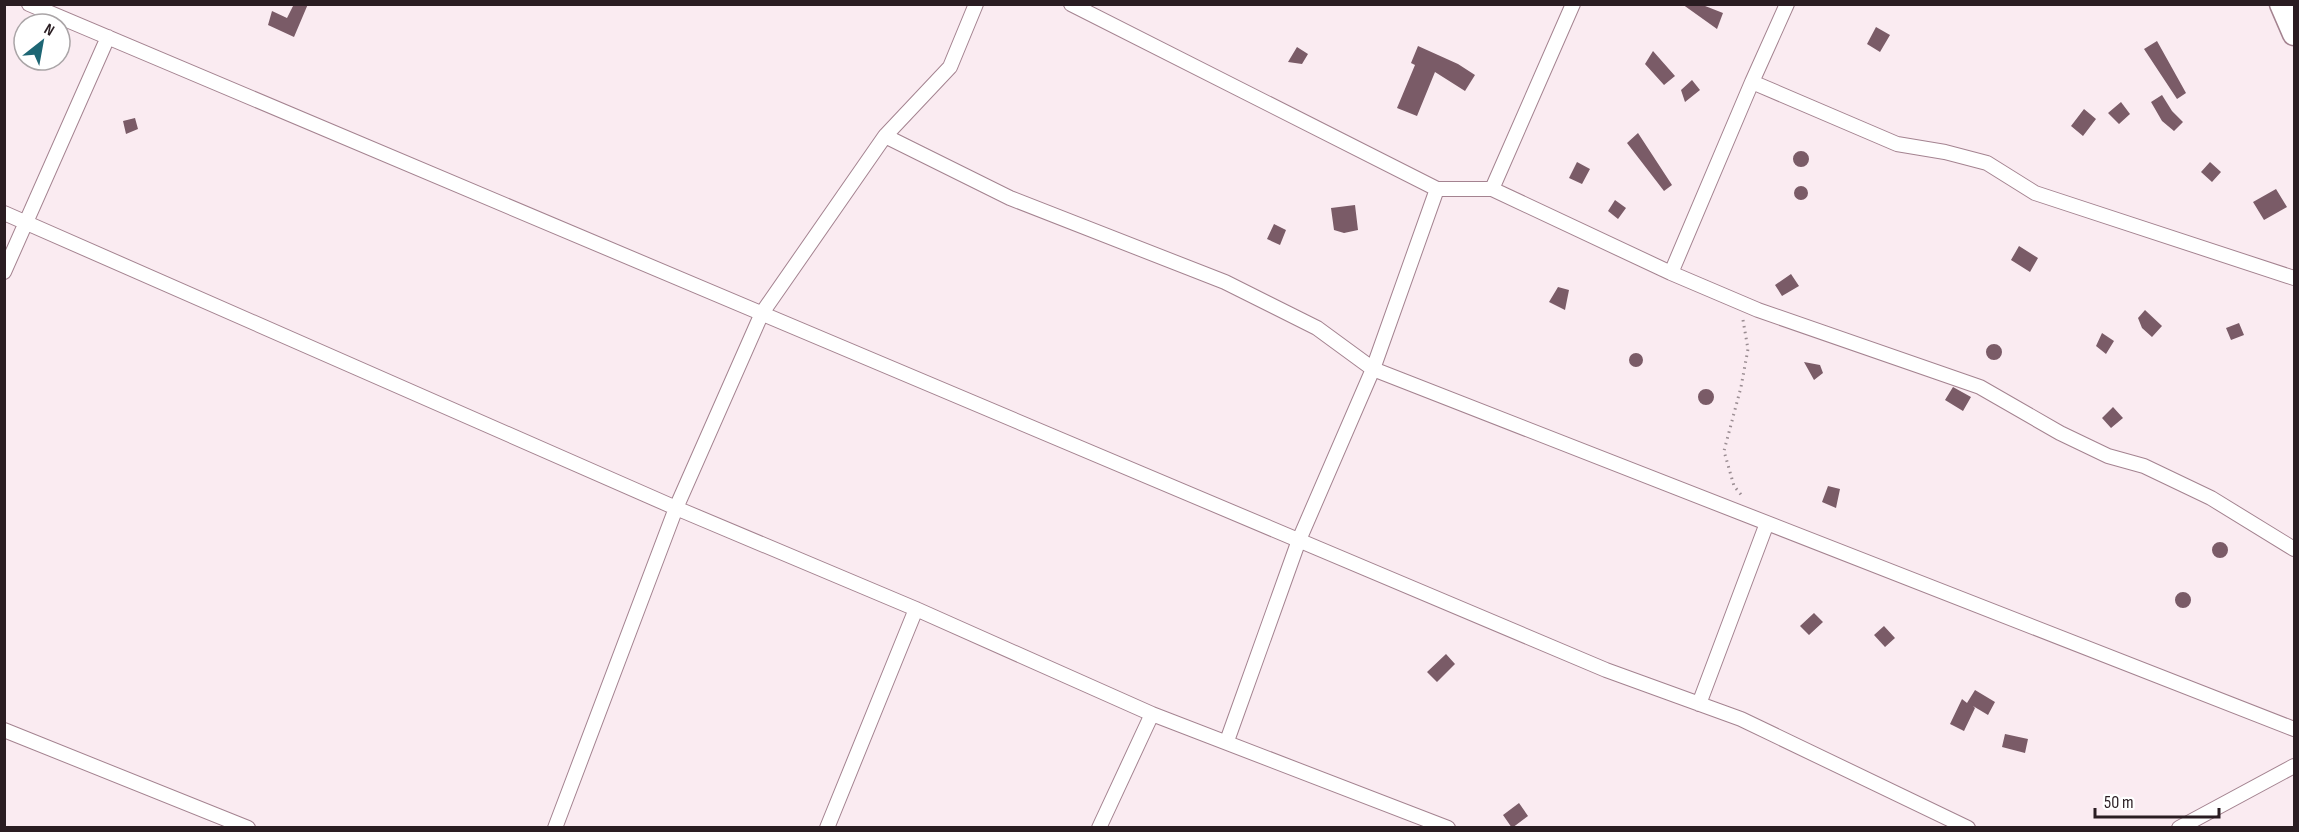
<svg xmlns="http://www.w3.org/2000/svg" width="2299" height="832" font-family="'Sofia Sans Condensed',sans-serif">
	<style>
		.building { fill: #7a5b67 }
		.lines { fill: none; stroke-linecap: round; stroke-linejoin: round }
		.street-casing { stroke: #a48390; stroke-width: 16 }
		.primary-casing { stroke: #a48390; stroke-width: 25 }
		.path { stroke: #9a8c92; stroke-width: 3; stroke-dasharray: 1.5 4.5; stroke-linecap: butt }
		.street { stroke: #fff; stroke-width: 14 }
		.primary { stroke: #fff; stroke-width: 22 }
	</style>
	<rect width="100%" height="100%" fill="#faebf1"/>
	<path class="building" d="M294 4H308L294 37 268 25 272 11 287 18Z
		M1682 4H1700L1723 13 1717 29Z
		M1876 27 1890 35 1880 52 1867 44Z
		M2157 41 2186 93 2177 99 2144 49Z
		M1418 46 1458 64 1475 75 1465 91 1435 72 1417 116 1397 108 1415 65 1411 63Z
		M1297 47 1308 54 1302 64 1288 62Z
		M1653 51 1675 76 1664 85 1645 64Z
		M1692 80 1700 90 1685 102 1681 90Z
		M2162 95 2172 111 2183 122 2174 131 2162 121 2151 102Z
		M2121 102 2130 114 2119 124 2108 113Z
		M2084 109 2096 119 2083 136 2071 126Z
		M135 118 138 129 126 134 123 121Z
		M1638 133 1672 185 1664 191 1627 143Z
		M1793 159a8 8 0 1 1 16 0a8 8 0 1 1-16 0Z
		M1577 162 1590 169 1582 184 1569 178Z
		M2210 162 2221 172 2212 182 2201 172Z
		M1794 193a7 7 0 1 1 14 0a7 7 0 1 1-14 0Z
		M2276 189 2287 207 2264 220 2253 202Z
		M1615 200 1626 208 1618 219 1608 211Z
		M1355 205 1358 230 1344 233 1334 230 1331 208Z
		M1274 224 1286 230 1280 245 1267 239Z
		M2019 246 2038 258 2030 272 2011 260Z
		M1791 274 1799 286 1782 296 1775 285Z
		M1558 287 1569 290 1565 310 1549 302Z
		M2145 310 2162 326 2152 337 2142 328 2138 318Z
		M2239 323 2244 335 2231 340 2226 328Z
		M2102 333 2114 341 2106 354 2096 346Z
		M1986 352a8 8 0 1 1 16 0a8 8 0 1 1-16 0Z
		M1629 360a7 7 0 1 1 14 0a7 7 0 1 1-14 0Z
		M1804 362 1820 365 1823 373 1814 380Z
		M1953 387 1971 397 1963 411 1945 400Z
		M1698 397a8 8 0 1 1 16 0a8 8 0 1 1-16 0Z
		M2113 407 2123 418 2111 428 2102 418Z
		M1828 486 1840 489 1836 508 1822 502Z
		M2212 550a8 8 0 1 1 16 0a8 8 0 1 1-16 0Z
		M2175 600a8 8 0 1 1 16 0a8 8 0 1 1-16 0Z
		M1814 613 1823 622 1809 635 1800 626Z
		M1884 626 1895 638 1885 647 1874 635Z
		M1446 654 1455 664 1437 682 1427 672Z
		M1975 690 1995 702 1988 715 1973 706 1975 708 1964 731 1950 724 1962 699 1967 703Z
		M2005 734 2028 739 2025 753 2002 747Z
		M1519 803 1528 816 1512 828 1503 815Z"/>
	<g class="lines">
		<g class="street-casing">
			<path id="street" d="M29 4 1606 670 1741 719 1968 828
				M976 4 950 67 885 136 762 313 676 508 916 609 1152 714 1448 828
				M1071 4 1437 189H1492L1671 273 1758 310 1980 387 2060 433 2108 456 2144 466 2211 498 2294 549
				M1752 82 1787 4
				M885 136 1010 198 1225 282 1317 328 1373 369 2294 729
				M1492 189 1573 4
				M4 213 676 508 555 828
				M4 272 108 37
				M1671 273 1752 82 1897 144 1945 152 1987 163 2035 193 2294 278
				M1699 704 1767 523
				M4 730 248 828
				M1227 741 1299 540 1373 369 1437 189
				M827 828 916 609
				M1099 828 1152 714
				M2179 828 2294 766"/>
		</g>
		<g class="primary-casing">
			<path id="primary" d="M2281 4 2294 34"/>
		</g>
		<path class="path" d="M1743 320 1748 349 1741 387 1724 451 1734 486 1743 497"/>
		<use href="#street" class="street"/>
		<use href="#primary" class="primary"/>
	</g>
	<rect width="2299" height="832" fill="none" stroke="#2a1d22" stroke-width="12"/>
	<g transform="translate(42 42) rotate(31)"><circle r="28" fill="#ffffff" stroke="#aaa5a7" stroke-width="1.5"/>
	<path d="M0-4.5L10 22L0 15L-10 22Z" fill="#1d6674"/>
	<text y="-9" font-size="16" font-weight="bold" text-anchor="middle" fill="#2a1d22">N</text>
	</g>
	<path d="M2095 808v9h124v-9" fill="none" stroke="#2a1d22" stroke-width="3"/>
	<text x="2104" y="808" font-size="18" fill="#2a1d22" stroke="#ffffff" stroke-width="4.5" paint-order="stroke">50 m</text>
</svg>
